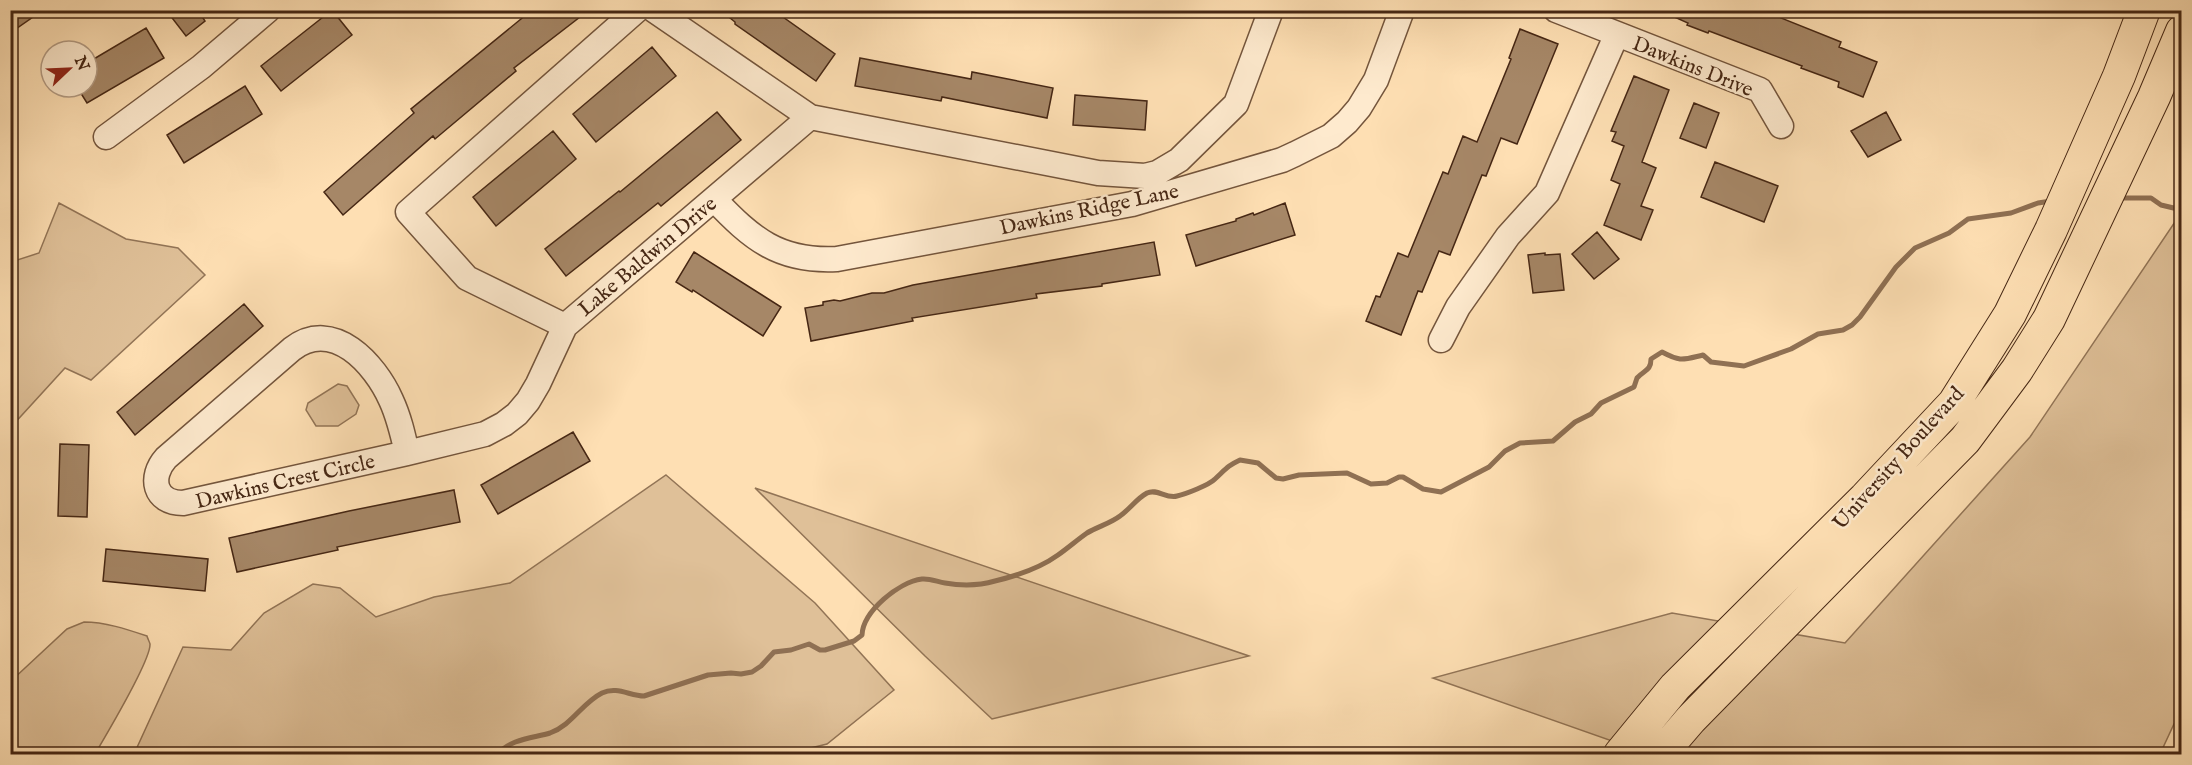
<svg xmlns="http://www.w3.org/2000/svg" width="2192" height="765" font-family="'IM FELL English',serif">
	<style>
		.green { fill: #dfc098; stroke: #927456; stroke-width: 1.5 }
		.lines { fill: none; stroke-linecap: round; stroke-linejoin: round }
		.stream { stroke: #8f7053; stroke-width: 5 }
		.building { fill: #a68767; stroke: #462714; stroke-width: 1.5 }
		.minor-casing { stroke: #74553c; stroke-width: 27 }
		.major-casing { stroke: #462714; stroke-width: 34 }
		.minor { stroke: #feeace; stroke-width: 24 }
		.major { stroke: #fedfb3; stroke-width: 32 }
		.labels { text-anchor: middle; stroke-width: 5; stroke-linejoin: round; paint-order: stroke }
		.street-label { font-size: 21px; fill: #462714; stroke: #feeace }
	</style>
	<rect width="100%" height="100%" fill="#fedfb3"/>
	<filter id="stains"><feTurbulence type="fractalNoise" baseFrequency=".00333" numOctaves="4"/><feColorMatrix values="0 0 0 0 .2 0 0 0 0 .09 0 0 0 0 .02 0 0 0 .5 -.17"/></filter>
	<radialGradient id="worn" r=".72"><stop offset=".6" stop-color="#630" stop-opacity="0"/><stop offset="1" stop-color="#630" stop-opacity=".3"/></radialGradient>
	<path class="green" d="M59 203 126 239 178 248 205 275 91 380 65 368 11 427V269L14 261 39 253Z
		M2181 213 2182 716 2174 724 2160 754H1649L1433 678 1672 613 1845 643 2030 437Z
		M338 384 347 386 359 405 356 414 338 426H316L306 410 308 403Z
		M666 475 815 603 894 690 827 744 786 754H134L183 647 231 650 264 613 313 584 340 588 376 617 434 597 510 583Z
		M755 488 1249 656 992 719 925 656Z
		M84 622C105 622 126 629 147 636 147 637 150 643 150 644 151 660 105 737 95 754H11V681L67 629Z"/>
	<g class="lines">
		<path class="stream" d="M2117 198H2151L2161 205 2182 210
			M498 754C510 739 533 738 550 733 572 725 582 703 602 693 617 686 630 696 644 696L708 675 731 673 741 674 752 672 761 666 774 652 791 650 809 644 820 650H825L854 641 862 635C863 611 899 582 922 579 929 578 938 582 945 583 962 586 978 586 995 581 1016 576 1040 568 1058 555 1068 548 1077 540 1087 533 1097 527 1111 523 1120 516 1130 509 1136 499 1147 493 1157 488 1166 499 1177 496 1186 494 1209 485 1215 479 1225 470 1227 466 1240 460L1258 463 1276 478 1283 479 1299 475 1347 473 1371 484 1387 483 1399 477H1403L1423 489 1441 492 1489 467 1505 451 1520 443 1553 441 1575 422 1591 414 1601 403 1634 387 1637 378C1644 370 1651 371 1651 359L1662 352C1681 362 1682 360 1703 355L1711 362 1744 366 1791 349 1818 334 1843 330 1852 325 1860 317 1896 267 1915 248 1949 233 1968 219 2011 213 2038 203 2051 201"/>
	</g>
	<path class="building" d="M10 10H43L10 33Z
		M166 10H198L205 21 186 36Z
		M332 10 352 35 281 91 261 66Z
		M532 10H589L514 68 516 71 435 139 433 136 343 215 324 192 414 113 411 109Z
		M720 10H773L835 54 816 81 735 24V22Z
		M1659 10H1761L1841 42 1839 47 1877 62 1863 97 1838 87 1839 82 1801 68 1802 66 1709 31 1708 33 1687 25 1688 23Z
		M146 28 164 58 87 103 77 87H87V63Z
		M1520 29 1558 44 1517 144 1501 138 1486 176 1482 175 1450 255 1439 251 1422 292 1418 291 1401 335 1366 321 1376 296 1380 297 1398 253 1408 257 1443 172 1448 174 1463 136 1477 142 1511 59 1509 58Z
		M652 47 676 76 596 142 573 114Z
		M860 58 971 79 972 72 1053 88 1047 118 942 97 941 101 855 86Z
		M1634 76 1669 90 1642 162 1656 168 1641 206 1653 210 1641 240 1604 225 1620 184 1611 180 1624 146 1612 141 1616 132 1611 131Z
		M245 86 262 114 184 163 167 135Z
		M1075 95 1147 101 1145 130 1073 125Z
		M1694 103 1719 113 1706 148 1680 138Z
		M717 112 741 140 661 206 658 203 566 276 545 249 619 191 620 192Z
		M1886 112 1901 140 1868 157 1851 131Z
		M553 131 576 159 496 226 473 197Z
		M1715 162 1778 186 1764 222 1701 197Z
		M1285 203 1295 235 1196 266 1186 235 1236 221V219L1253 213 1254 215Z
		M1597 232 1619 259 1594 279 1572 254Z
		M1154 242 1160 275 1102 284V286L1036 294 1037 298 912 318 913 321 811 341 805 308 823 305V302L834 300 840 301 872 293H884L913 285Z
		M694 252 781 307 763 336 693 290 692 292 676 282Z
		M1545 253V255L1560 254 1564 290 1533 293 1528 255Z
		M244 304 263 326 135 435 117 412Z
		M573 432 590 461 498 514 481 485Z
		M60 444 89 445 87 517 58 516Z
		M454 490 460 522 337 547 338 550 237 572 229 538 349 511Z
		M106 549 208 559 205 591 103 581Z"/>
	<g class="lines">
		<g class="minor-casing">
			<path id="minor" d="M654 10 810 117 1098 173 1145 176 1157 173 1179 160 1236 104 1271 10
				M1556 10 1760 90 1781 126
				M106 137 201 67 268 10
				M714 199C752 239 779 262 837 259L1132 204 1282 160 1295 154 1331 136 1347 122 1359 108 1376 80 1402 10
				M565 326 467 278 408 212 637 10
				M1441 340 1458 307 1508 236 1547 193 1616 36
				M407 453C403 435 399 417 391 400 375 364 333 317 292 349L166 458C149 477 154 503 183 503L407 453 485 434 504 424 517 414 528 401 538 384 565 326 810 117"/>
		</g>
		<g class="major-casing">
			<path id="major" d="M1620 754 1675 687 1865 498 1954 403 2010 314 2051 230 2119 76 2144 10
				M1661 754 1691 719 1965 440 2017 370 2049 319 2154 97 2182 31"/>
		</g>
		<use href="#minor" class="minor"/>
		<use href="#major" class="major"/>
	</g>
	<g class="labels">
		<g class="street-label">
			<text transform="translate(1693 66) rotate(22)" y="7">Dawkins Drive</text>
			<text transform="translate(1089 209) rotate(-12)" y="7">Dawkins Ridge Lane</text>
			<text transform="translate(647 256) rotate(-40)" y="7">Lake Baldwin Drive</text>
			<text transform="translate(1898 458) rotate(-48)" y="7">University Boulevard</text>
			<text transform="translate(285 481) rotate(-13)" y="7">Dawkins Crest Circle</text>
		</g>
	</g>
	<rect width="2192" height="765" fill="none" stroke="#fedfb3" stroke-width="36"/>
	<rect x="12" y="12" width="2168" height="741" fill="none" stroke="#462714" stroke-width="3"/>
	<rect x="18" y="18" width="2156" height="729" fill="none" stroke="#462714" stroke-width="1.5"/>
	<g transform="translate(69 69) rotate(67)"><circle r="28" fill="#feeace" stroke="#b49c84" stroke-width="1.5"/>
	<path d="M0-4.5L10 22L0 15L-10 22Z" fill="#8f2418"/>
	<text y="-9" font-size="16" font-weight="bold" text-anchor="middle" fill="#462714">N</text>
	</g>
	<rect width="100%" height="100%" filter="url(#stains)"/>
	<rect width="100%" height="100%" fill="url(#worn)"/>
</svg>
